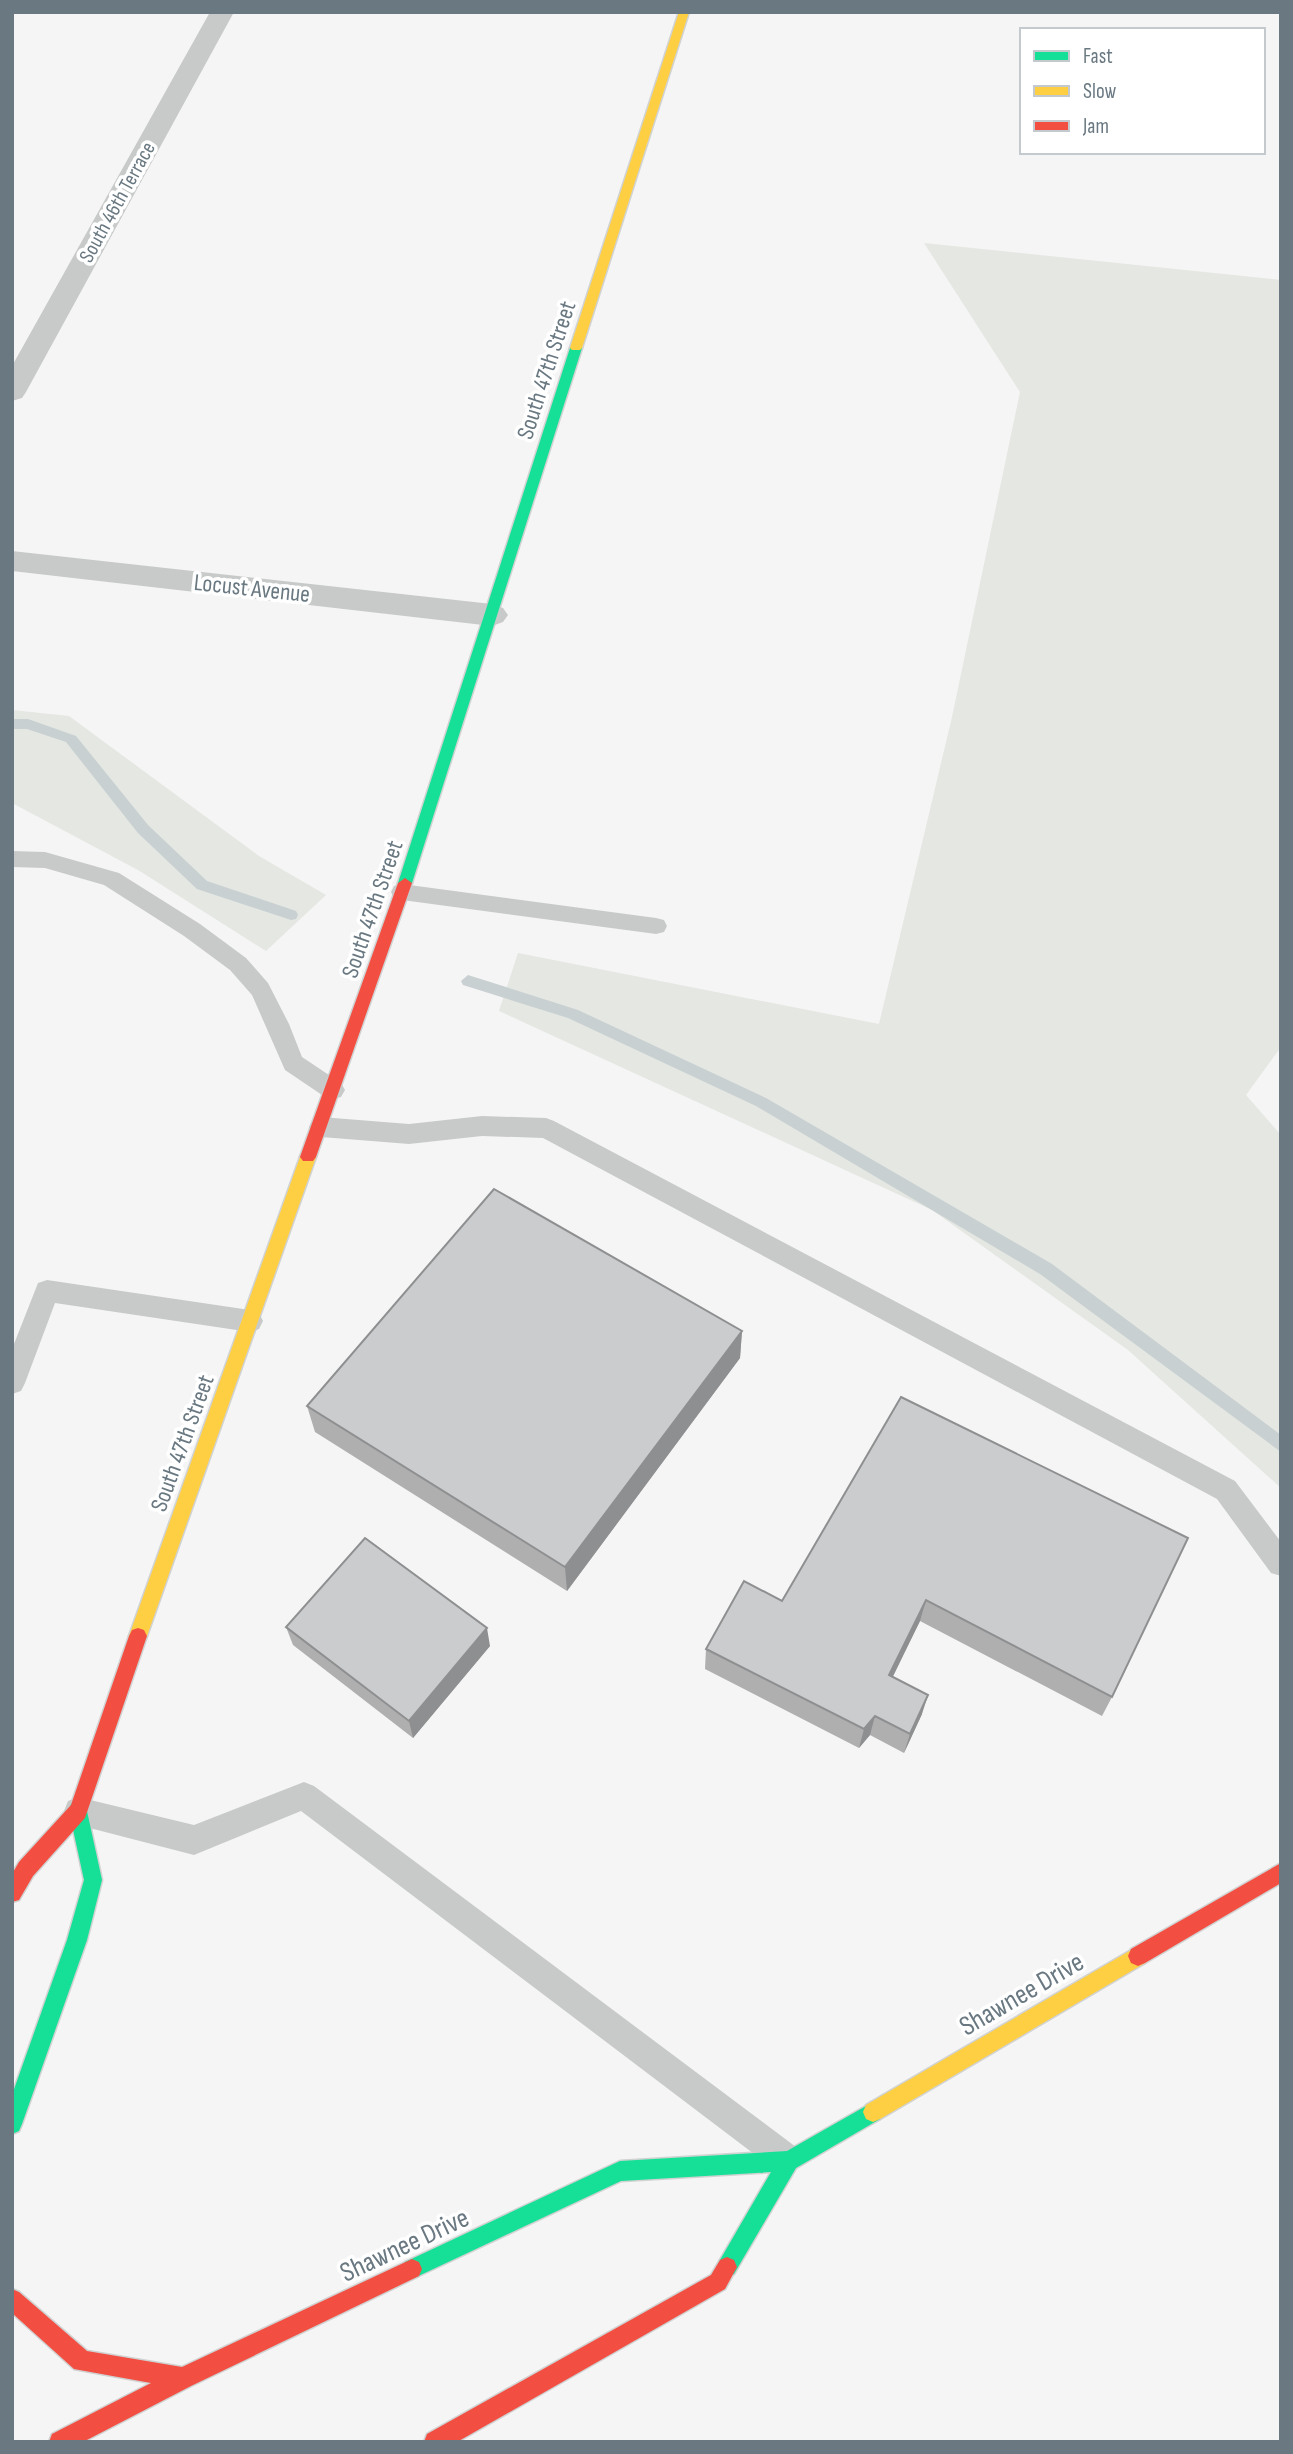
<svg xmlns="http://www.w3.org/2000/svg" width="1293" height="2454" font-family="'Sofia Sans Condensed',sans-serif">
	<style>
		.green { fill: #e4e7e2 }
		.lines { fill: none; stroke-linecap: round; stroke-linejoin: round }
		.stream { fill: #c8d0d2; fill-rule: evenodd }
		.fast-casing { stroke: #d1d2d2; stroke-width: 3 }
		.slow-casing { stroke: #d1d2d2; stroke-width: 3 }
		.jam-casing { stroke: #d1d2d2; stroke-width: 3 }
		.lane { fill: #c8caca; fill-rule: evenodd }
		.street { fill: #c8caca; fill-rule: evenodd }
		.fast { fill: #16e098; fill-rule: evenodd }
		.slow { fill: #ffcf43; fill-rule: evenodd }
		.jam { fill: #f24e42; fill-rule: evenodd }
		.wall { fill: #afafb0 }
		.shaded-wall { fill: #8e8f90 }
		.building { fill: #cbcccd; stroke: #8e8f90; stroke-width: 2 }
		.labels { text-anchor: middle; stroke-width: 7; stroke-linejoin: round; paint-order: stroke }
		.far-street-label { font-size: 21px; fill: #697881; stroke: #fff }
		.street-label { font-size: 24px; fill: #697881; stroke: #fff }
		.near-street-label { font-size: 28px; fill: #697881; stroke: #fff }
	</style>
	<rect width="100%" height="100%" fill="#f5f5f5"/>
	<path class="green" d="M924 243 1281 280V1047L1246 1095 1281 1135V1488L1128 1350 932 1210 499 1011 518 953 879 1024 952 717 1020 392Z
		M12 710 69 716 259 856 326 895 266 951 138 870 12 803Z"/>
	<g class="lines">
		<path class="stream" d="M12 719H28L76 736 148 825 207 881 296 911 298 915 296 919 291 920 197 889 138 833 66 742 27 729H12Z
			M468 975 578 1010 766 1098 1052 1264 1281 1435V1452L1040 1274 756 1106 568 1018 463 985 461 981Z"/>
		<g class="fast-casing">
			<path id="fast" d="M576 345 582 348 412 883 405 888 400 887 398 883 570 348Z
				M78 1802 85 1804 87 1811 102 1880 87 1940 22 2124 19 2131 12 2134V2095L67 1940 84 1880 69 1811 71 1804Z
				M873 2102 880 2105 883 2112 880 2119 796 2168 734 2274 727 2277 720 2274 717 2267 720 2260 771 2172 621 2181 412 2279 405 2276 402 2269 405 2262 620 2161 787 2151Z"/>
		</g>
		<g class="slow-casing">
			<path id="slow" d="M679 12H689L582 348 580 350H572L570 348Z
				M308 1151 313 1153 316 1157 147 1636 144 1642 138 1644 132 1642 129 1636 300 1157 303 1153Z
				M1138 1946 1145 1949 1148 1956 1145 1963 880 2119 873 2122 866 2119 863 2112 866 2105Z"/>
		</g>
		<g class="jam-casing">
			<path id="jam" d="M405 878 412 883 316 1157 313 1161H303L300 1157 398 883Z
				M138 1628 144 1630 147 1636 85 1818 33 1876 19 1900 12 1902V1874L19 1862 71 1805 129 1636 132 1630Z
				M1281 1863V1883L1145 1963 1138 1966 1131 1963 1128 1956 1131 1949Z
				M727 2257 734 2260 737 2267 725 2289 457 2442H424L427 2434 711 2275 720 2260Z
				M412 2259 419 2262 422 2269 419 2276 191 2386 83 2442H49L52 2434 151 2383 74 2369 12 2313V2289L19 2292 87 2351 182 2367Z"/>
		</g>
		<path class="lane" d="M12 851 45 852 119 873 200 924 246 958 268 983 289 1024 302 1057 341 1083 345 1090 341 1097 333 1099 325 1097 285 1070 252 995 230 970 184 936 104 885 45 868 12 867Z
			M402 884 656 918 664 920 667 926 664 932 656 934 402 900 394 898 391 892 394 886Z
			M482 1116 546 1118 554 1121 1235 1481 1281 1542V1576L1271 1573 1217 1499 543 1138 482 1136 409 1144 321 1137 313 1134 309 1127 313 1120 321 1117 409 1124Z
			M47 1280 250 1310 259 1313 263 1321 259 1329 250 1332 55 1303 25 1383 21 1391 12 1394V1349L38 1283Z
			M304 1782 314 1786 796 2147 801 2158 796 2169 785 2174 774 2169 301 1811 194 1855 78 1825 68 1821 64 1811 68 1801 78 1797 194 1825Z"/>
		<path class="street" d="M210 12H234L26 392 22 398 12 401V366Z
			M12 551 492 604 503 608 508 615 503 622 492 626 12 571Z"/>
		<use href="#fast" class="fast"/>
		<use href="#slow" class="slow"/>
		<use href="#jam" class="jam"/>
	</g>
	<path class="wall" d="M742 1331 740 1358 567 1591 315 1432 307 1406Z
		M901 1397 1112 1697 1102 1716 920 1621 892 1677 922 1714 904 1753 870 1735 859 1748 705 1669 706 1649 782 1601Z
		M286 1627 490 1646 413 1738 293 1645Z"/>
	<path class="shaded-wall" d="M742 1331 740 1358 567 1591 565 1567Z
		M926 1600 920 1621 884 1695 889 1675Z
		M487 1628 490 1646 413 1738 409 1721Z
		M928 1695 922 1714 904 1753 910 1734Z
		M875 1716 870 1735 859 1748 864 1729Z"/>
	<path class="building" d="M494 1189 742 1331 565 1567 307 1406Z
		M901 1397 1188 1538 1112 1697 926 1600 889 1675 928 1695 910 1734 875 1716 864 1729 706 1649 744 1581 782 1601Z
		M365 1538 487 1628 409 1721 286 1627Z"/>
	<g class="labels">
		<g class="far-street-label">
			<text transform="translate(117 202) rotate(-61)" y="7">South 46th Terrace</text>
		</g>
		<g class="street-label">
			<text transform="translate(546 370) rotate(-72)" y="8">South 47th Street</text>
			<text transform="translate(252 588) rotate(6)" y="8">Locust Avenue</text>
			<text transform="translate(372 909) rotate(-71)" y="8">South 47th Street</text>
			<text transform="translate(182 1443) rotate(-70)" y="8">South 47th Street</text>
		</g>
		<g class="near-street-label">
			<text transform="translate(1021 1993) rotate(-30)" y="10">Shawnee Drive</text>
			<text transform="translate(404 2244) rotate(-25)" y="10">Shawnee Drive</text>
		</g>
	</g>
	<rect width="1293" height="2454" fill="none" stroke="#697881" stroke-width="28"/>
	<rect x="1020" y="28" width="245" height="126" fill="#ffffff" stroke="#c3c9cd" stroke-width="2"/>
	<rect x="1034" y="51" width="35" height="10" fill="#16e098" stroke="#c3c9cd" stroke-width="2"/>
	<text x="1083" y="63" font-size="21" fill="#697881">Fast</text>
	<rect x="1034" y="86" width="35" height="10" fill="#ffcf43" stroke="#c3c9cd" stroke-width="2"/>
	<text x="1083" y="98" font-size="21" fill="#697881">Slow</text>
	<rect x="1034" y="121" width="35" height="10" fill="#f24e42" stroke="#c3c9cd" stroke-width="2"/>
	<text x="1083" y="133" font-size="21" fill="#697881">Jam</text>
</svg>
